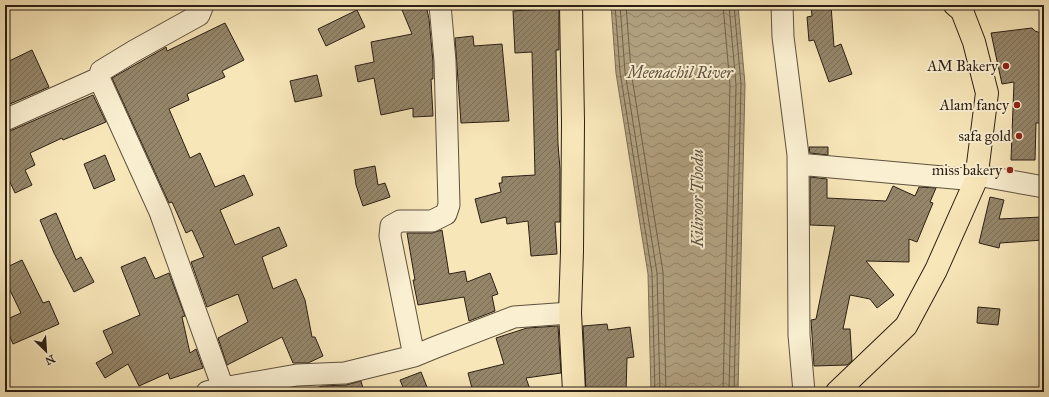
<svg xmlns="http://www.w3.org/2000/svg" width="1049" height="397" font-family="'IM FELL Great Primer',serif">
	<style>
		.water { fill: url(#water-waves); stroke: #7c6e56 }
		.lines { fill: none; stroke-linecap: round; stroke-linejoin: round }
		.shore { stroke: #6e604b; stroke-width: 1 }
		.building { fill: url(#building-hatch); stroke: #2b1f15 }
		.minor-casing { stroke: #5e513e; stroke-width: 23 }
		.major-casing { stroke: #2b1f15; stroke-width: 24 }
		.minor { stroke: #faefd1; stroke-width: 21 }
		.major { stroke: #f7e6b8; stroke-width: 22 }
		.poi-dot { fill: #8f2418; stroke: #faefd1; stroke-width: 1.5 }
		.labels { text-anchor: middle; stroke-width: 4; stroke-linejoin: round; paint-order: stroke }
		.poi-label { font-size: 15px; fill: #2b1f15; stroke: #faefd1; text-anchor: end }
		.water-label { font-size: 16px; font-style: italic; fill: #615340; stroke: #faefd1 }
	</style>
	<defs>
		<pattern id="water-waves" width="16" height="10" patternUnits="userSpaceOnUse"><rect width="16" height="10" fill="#b2a281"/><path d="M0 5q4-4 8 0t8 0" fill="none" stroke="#918368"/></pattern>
		<pattern id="building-hatch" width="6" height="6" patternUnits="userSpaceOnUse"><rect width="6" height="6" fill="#95866a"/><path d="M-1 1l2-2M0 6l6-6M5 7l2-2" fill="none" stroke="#7a6d56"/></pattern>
	</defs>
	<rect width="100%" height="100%" fill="#f7e6b8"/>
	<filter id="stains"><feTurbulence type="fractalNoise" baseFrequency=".005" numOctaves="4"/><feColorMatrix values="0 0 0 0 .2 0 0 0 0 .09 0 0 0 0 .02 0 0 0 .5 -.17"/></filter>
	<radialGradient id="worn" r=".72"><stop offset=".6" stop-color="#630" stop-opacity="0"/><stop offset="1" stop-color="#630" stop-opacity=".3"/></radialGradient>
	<path class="water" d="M611 5H738L745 84 738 392H651L648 274 616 73Z"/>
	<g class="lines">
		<path class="shore" d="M615 5 620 72 652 273 655 392
			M620 5 625 72 657 273 660 392
			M626 5 631 71 663 272 666 392
			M723 5 730 85 723 392
			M729 5 736 85 729 392
			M734 5 741 84 734 392"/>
	</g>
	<path class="building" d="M400 5H426L429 19 433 62V79H431L433 116 413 117V108L381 115 374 78 358 82 355 66 374 62 371 42 412 34Z
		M811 5H831L834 47 841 44 852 74 829 82 814 40 809 41 807 17 812 16Z
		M559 8V50H556L558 144 560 169V222H555L557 254 531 256 528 221 507 224 506 217 481 223 475 199 501 192 499 183H502V177L535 175 532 52 515 53 513 11Z
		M357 10 365 27 326 46 318 29Z
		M225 23 244 60 222 71 225 77 187 94 189 100 169 109 190 158 200 153 215 187 244 175 253 195 220 210 235 245 279 227 287 246 262 257 273 289 296 279 305 300 312 337H315L323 356 308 363H293L282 337 227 365 218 338 248 322 238 294 207 307 191 262 204 257 192 230 186 233 172 202 169 203 112 78 163 49 166 47 167 51Z
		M1032 28 1035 31 1041 33 1042 52 1044 54V123H1036L1035 160H1011L1014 82 1002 84 991 33Z
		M473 36 474 46 502 44 509 121 461 123 455 38Z
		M32 50 49 87 10 104 5 94V63Z
		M317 75 322 96 295 102 290 81Z
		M93 95 106 122 63 140 62 138 30 153 35 165 25 170 32 185 15 193 5 171V132L10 131Z
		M809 147H828V155L810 153Z
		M105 155 115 180 94 189 84 164Z
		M375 166 378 185 385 183 390 197 363 206 356 185 354 170Z
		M810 177 827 179V198L886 201 893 186 915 196 919 187 936 188 930 202 933 203 917 242 909 239V262L866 261 894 295 877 308 870 299 850 295 843 329H850L852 361 847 365 814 366 811 320 816 319 835 226 810 225Z
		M990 197 1004 200 999 219 1042 217 1043 240 1000 243 999 248 979 243Z
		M56 213 76 260 81 257 94 282 74 292 54 253 40 220Z
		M442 230 449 274 465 271 467 282 490 273 498 294 492 296 495 311 469 321 464 297 418 305 413 280H415L407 233H432Z
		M145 257 155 279 169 273 185 316 182 317 190 353 196 349 203 368 170 379 168 373 139 386 128 364 105 378 96 363 113 353 103 331 140 315 121 267Z
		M22 260 43 303 49 301 59 324 13 344 5 325V320L21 313 5 280V268Z
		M978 307 1000 309 998 325 977 323Z
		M607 324 608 330 630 327 634 357 627 358 626 392H586L583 326Z
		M558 326 561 373 526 378 531 392H473L468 373 504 364 496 338 527 328Z
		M421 372 429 392H405L400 380Z
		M361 381 364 392H316V388L322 386 346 385Z"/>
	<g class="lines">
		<g class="minor-casing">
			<path id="minor" d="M782 5 783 37 798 155 799 335 804 392
				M99 78 160 212 223 388
				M5 120 99 78 101 71 134 51 199 15 203 5
				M798 164 976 180
				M977 175 1044 187
				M414 356 390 236 391 226 400 221H432L446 214 449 205 445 61 440 5
				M207 392 223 388 297 375 345 373 414 356 436 347 514 317 570 313"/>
		</g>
		<g class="major-casing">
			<path id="major" d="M571 5 573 122 572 251 570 313 574 392
				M837 392 906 326 936 270 976 180 987 93 974 42 962 11 955 5"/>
		</g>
		<use href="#minor" class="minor"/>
		<use href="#major" class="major"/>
	</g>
	<g class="poi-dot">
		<circle cx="1006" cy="66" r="4"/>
		<circle cx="1017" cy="105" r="4"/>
		<circle cx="1019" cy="136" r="4"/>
		<circle cx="1010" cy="170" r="4"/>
	</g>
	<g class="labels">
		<g class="poi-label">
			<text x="998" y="71">AM Bakery</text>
			<text x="1009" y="110">Alam fancy</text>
			<text x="1011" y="141">safa gold</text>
			<text x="1002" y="175">miss bakery</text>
		</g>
		<g class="water-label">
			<text x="680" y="78">Meenachil River</text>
			<text transform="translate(697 198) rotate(-90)" y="6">Kiliroor Thodu</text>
		</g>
	</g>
	<rect width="1049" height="397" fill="none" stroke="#f7e6b8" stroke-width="20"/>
	<rect x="6" y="6" width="1037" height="385" fill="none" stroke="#2b1f15" stroke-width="2"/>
	<rect x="10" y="10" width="1029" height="377" fill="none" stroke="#2b1f15"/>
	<g transform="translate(46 351) rotate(155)" stroke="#faefd1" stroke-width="3" paint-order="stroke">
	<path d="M0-3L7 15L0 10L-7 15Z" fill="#2b1f15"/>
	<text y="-6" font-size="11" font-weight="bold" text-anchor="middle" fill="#2b1f15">N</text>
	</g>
	<rect width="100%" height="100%" filter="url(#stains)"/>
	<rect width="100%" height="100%" fill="url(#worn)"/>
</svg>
